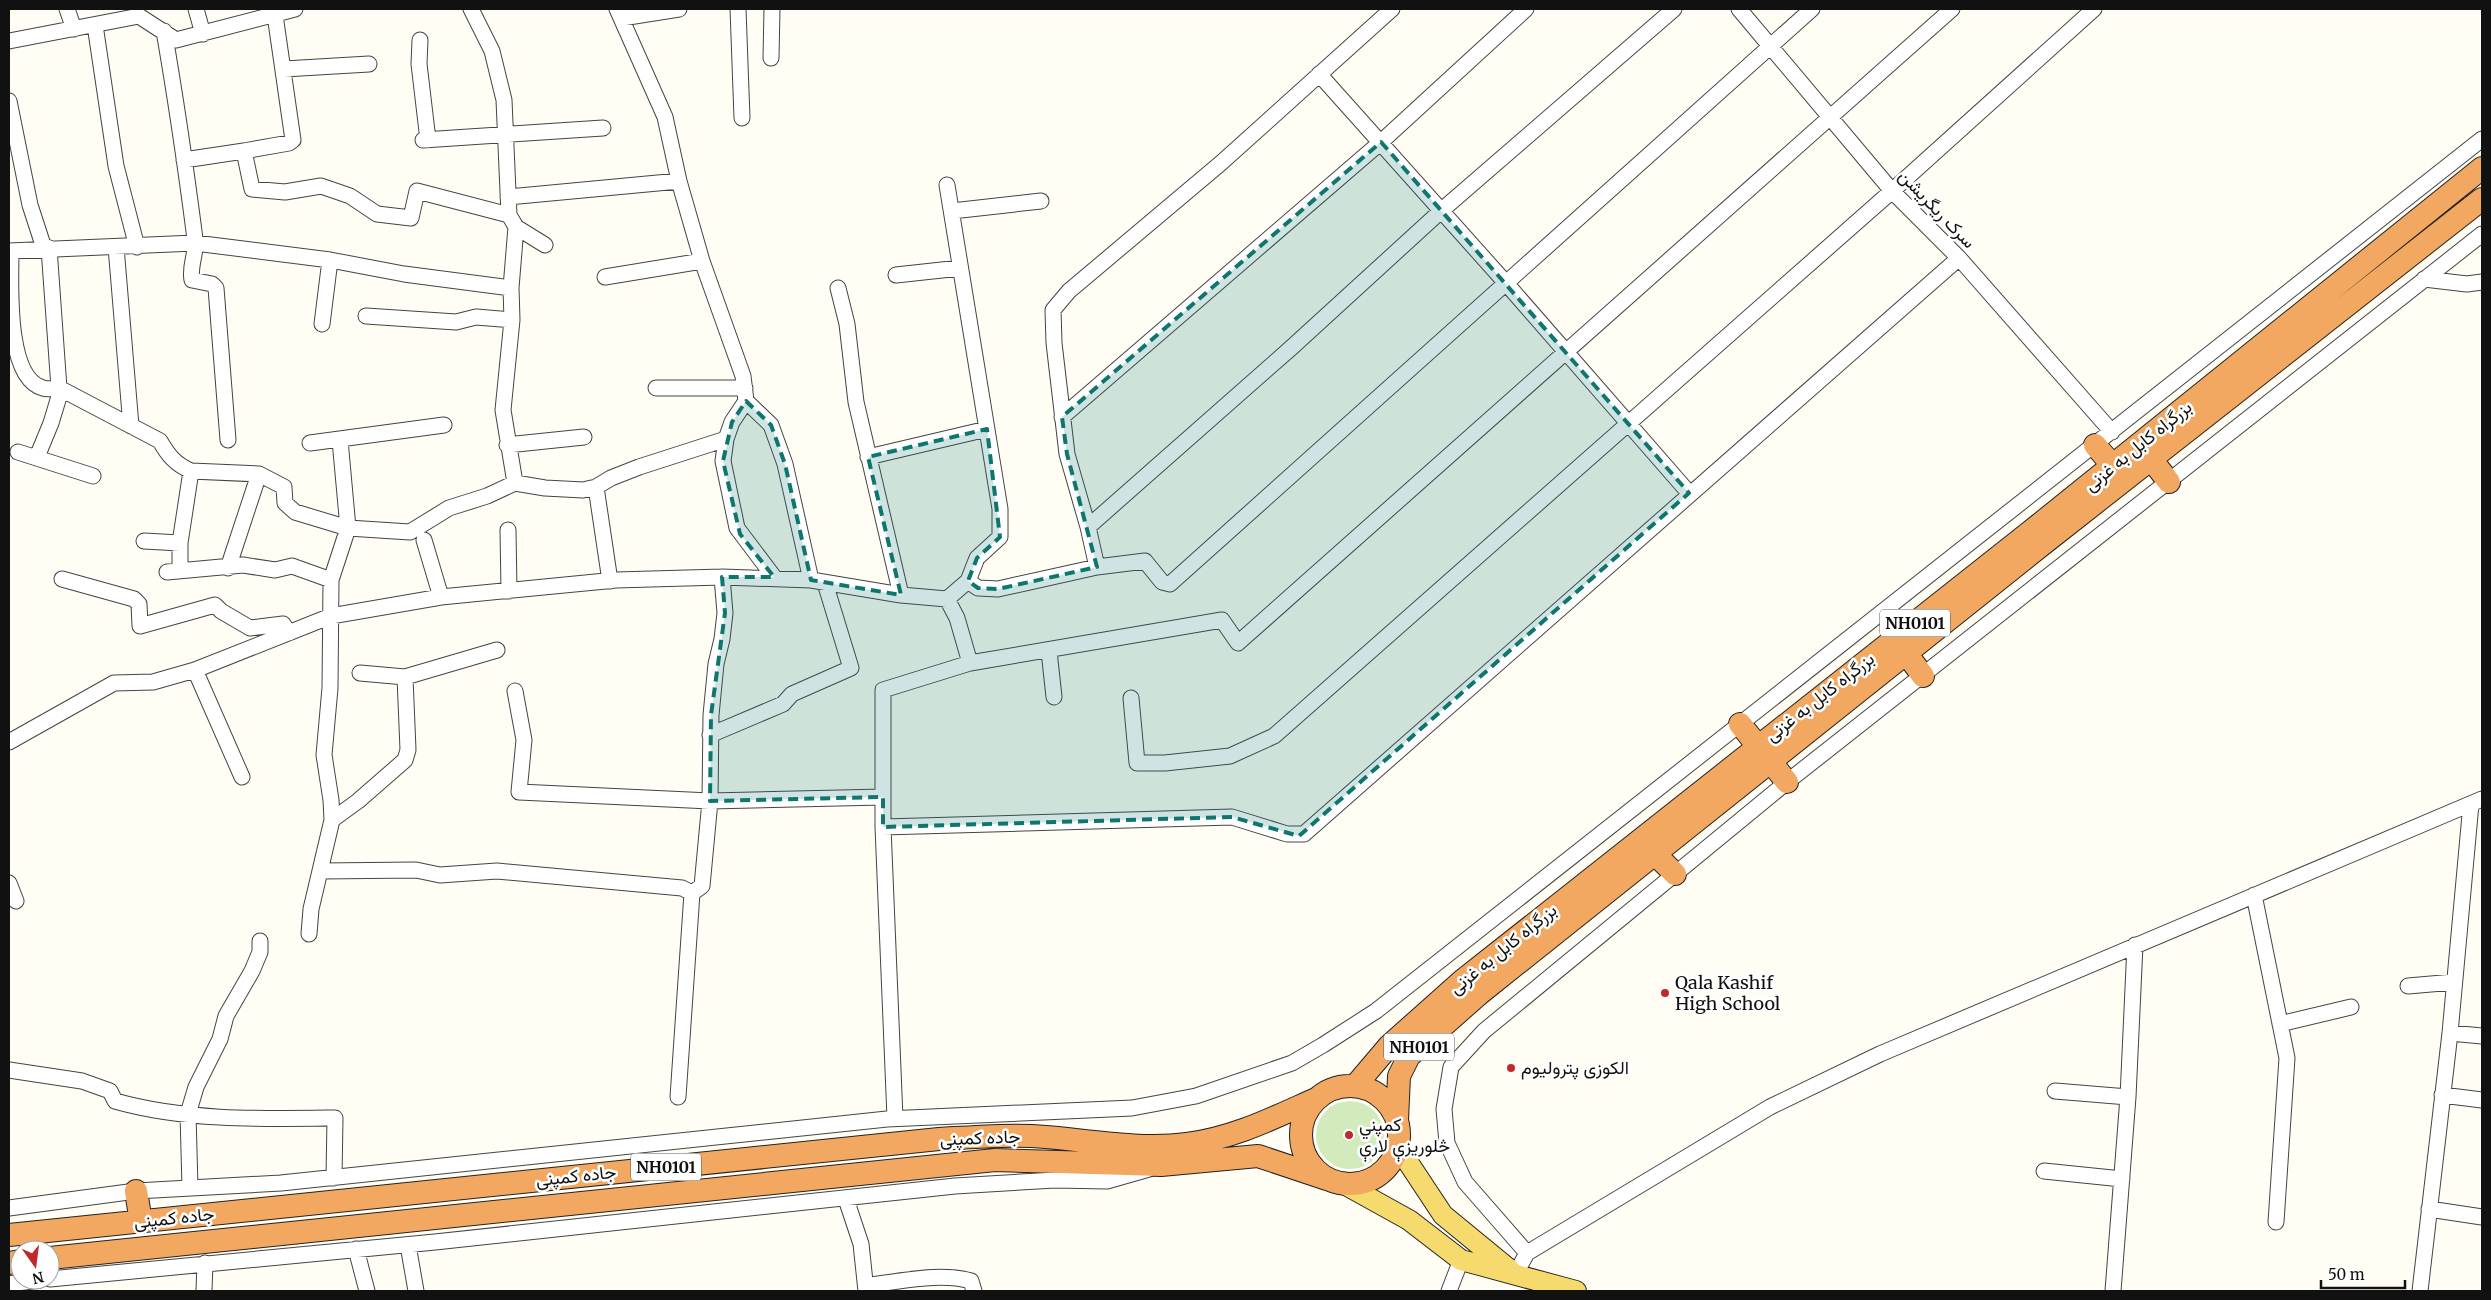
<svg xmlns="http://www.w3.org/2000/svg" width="2491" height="1300" font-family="Merriweather,Vazirmatn,serif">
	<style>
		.green { fill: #d3eabd }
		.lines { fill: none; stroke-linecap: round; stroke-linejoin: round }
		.minor-casing { stroke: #444; stroke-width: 17 }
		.major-casing { stroke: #222; stroke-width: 22 }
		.highway-casing { stroke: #222; stroke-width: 24 }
		.minor { stroke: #fff; stroke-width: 15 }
		.major { stroke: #f6da6d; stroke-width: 20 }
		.highway { stroke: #f2a860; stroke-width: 22 }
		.marked { fill: #0f766e; fill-opacity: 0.2; stroke: #0f766e; stroke-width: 4; stroke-dasharray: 10 6; stroke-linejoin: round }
		.poi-dot { fill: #c0292b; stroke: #fff; stroke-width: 2 }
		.labels { text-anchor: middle; stroke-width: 5; stroke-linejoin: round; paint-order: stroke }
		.shield { fill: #fff; stroke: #585858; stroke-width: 1 }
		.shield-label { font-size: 16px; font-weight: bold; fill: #111 }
		.street-label { font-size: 18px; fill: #111; stroke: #fff }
		.poi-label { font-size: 18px; fill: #111; stroke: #fff; text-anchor: start }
	</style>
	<rect width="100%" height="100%" fill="#fffdf4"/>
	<path class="green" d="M1316 1135a34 34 0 1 1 68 0a34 34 0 1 1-68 0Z"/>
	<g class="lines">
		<g class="minor-casing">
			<path id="minor" d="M67 9 74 29
				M196 9 203 34
				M471 9 492 51 504 100 509 215 516 227 545 245
				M617 9 665 117 679 181 702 261 743 376 746 401 771 425 785 464 811 580
				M738 9 742 118
				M1392 9 1221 163 1069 291 1053 310 1054 343 1067 454 1088 527 1097 567 1145 561 1162 582 1170 584 1812 9
				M1739 9 1892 191 1959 258 2112 432
				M622 18 679 9
				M95 25 116 166 137 247
				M164 31C176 100 186 169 195 239 197 253 189 266 192 280L212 284 216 288 228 440
				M420 40 419 64 428 140
				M9 41 139 16 176 40 295 9
				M771 58 772 9
				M284 69 369 64
				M1319 74 1505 282 1689 493
				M9 101 30 205 43 245 49 248 59 388
				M423 140 603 128
				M244 151 289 143 293 140 275 15
				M184 160 244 151 252 189 285 192 321 186 350 196 377 214 411 218 417 191 509 215
				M947 185 1000 509V537L977 558 968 581 947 599
				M508 197 679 181
				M952 211 1041 201
				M116 247 131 426
				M9 251 195 243 330 260 404 274 511 288
				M11 251C11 281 5 378 43 388 48 390 54 388 59 388L160 441C168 455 175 464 191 471L259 474 284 487 285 503 295 512 348 528 410 532 449 508 487 496 515 483 545 488 583 490 596 487 611 478 639 467 726 439 732 422 746 401
				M896 275 960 268
				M605 277 702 261
				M2424 279 2467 284 2482 282
				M838 288 847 324 856 402 901 595
				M366 316 456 322 476 317 512 320
				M322 324 330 260
				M656 388H745
				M1062 417 1381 142 1526 9
				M726 439 723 461 737 528 774 577
				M310 443 444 425
				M507 445 584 437
				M18 452 93 476
				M37 457 51 423 61 390
				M868 457 987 429
				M515 483 503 410 512 320 511 288 516 227
				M596 487 610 581
				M1088 527 1291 348 1442 210 1674 9
				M508 530 509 591
				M424 540 441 597
				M144 541 180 543
				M228 568 259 474
				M180 571V543L191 471
				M167 572 243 565 275 570 292 566 331 580
				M62 579 134 599 139 604 140 626 215 605 221 611 250 628 283 624 289 633
				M968 581 978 588 998 589 1097 567
				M1049 651 1054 697
				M195 670 242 777
				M360 673 405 677 497 650
				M515 691 524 740 519 792 710 801 883 797
				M1131 698 1137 763H1165L1230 756 1274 736 1892 191 2094 9
				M710 735 783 704 792 694 851 668 825 583
				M9 742 114 683 153 682 195 670 331 616 441 597 616 580 722 577 811 580 901 595 947 599 957 618 970 663
				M332 820 358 801 405 760 408 750 405 677
				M883 827 1232 817 1287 834H1304L1959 258
				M321 871 416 870 440 875 497 871 682 888 692 893 678 1097
				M9 883 16 901
				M692 893 702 886 710 801 711 715 716 664 722 639 725 613 722 577
				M2254 895 2287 1058 2276 1222
				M309 934 311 909 332 820 331 800 324 755 330 688 331 580 348 528 340 440
				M2408 986 2454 982
				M2280 1024 2351 1007
				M2450 1033 2482 1036
				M9 1070 82 1081 110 1091 115 1101C185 1121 263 1119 335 1118L334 1178
				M2055 1091 2128 1097
				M2442 1095 2482 1100
				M895 1118 883 827V690L970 663 1222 620 1238 643 1952 9
				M2044 1171 2122 1179
				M190 1188 188 1114 196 1087 220 1039 226 1016 252 971 260 952V941
				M846 1199 861 1244 866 1291
				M9 1208 136 1191 281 1183 887 1119 1132 1108 1196 1096 1292 1063 1323 1045 1376 1011 2482 139
				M2429 1209 2482 1217
				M408 1245 416 1291
				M356 1249 367 1291
				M1527 1253 1465 1182 1447 1143 1444 1109 1451 1067 1484 1031 1787 782 2482 234
				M1515 1275 1527 1253 1770 1107 1880 1054 2482 799
				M50 1279 435 1242 955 1186 1055 1180 1107 1181 1149 1169
				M9 1284 40 1280
				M868 1285C900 1282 939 1272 971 1281L974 1291
				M204 1291 205 1263
				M1449 1291 1461 1260
				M2113 1291 2128 1097 2135 945
				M2420 1291 2450 1033 2471 804"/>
		</g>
		<g class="major-casing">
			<path id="major" d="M1398 1147 1443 1215 1510 1270
				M1344 1184 1409 1220 1461 1260 1576 1291"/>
		</g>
		<g class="highway-casing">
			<path id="highway" d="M2095 445 2113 466
				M2151 459 2169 482
				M1906 653 1923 676
				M1740 724 1787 782
				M1655 854 1675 874
				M1301 1135a49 49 0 1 1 98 0a49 49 0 1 1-98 0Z
				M1355 1086 1389 1046 1462 981 2030 532 2482 168
				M1397 1120 1399 1076 1409 1056 1479 994 2048 540 2482 199
				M136 1191 141 1222
				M9 1235 939 1139C975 1137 1011 1134 1046 1137 1092 1141 1141 1150 1187 1144 1234 1138 1273 1118 1316 1099
				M50 1258 995 1160 1161 1165 1258 1156 1327 1179
				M9 1263 20 1261"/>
		</g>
		<use href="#minor" class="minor"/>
		<use href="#major" class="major"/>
		<use href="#highway" class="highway"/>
	</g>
	<path class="marked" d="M1381 142 1689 493 1299 836 1232 817 883 827V797L710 801 711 715 725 613 722 577H774L740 534 723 461 732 422 746 401 771 425 785 464 811 580 901 595 868 457 987 429 1000 537 977 558 968 581 978 588 998 589 1097 567 1067 454 1062 417Z"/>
	<g class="poi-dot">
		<circle cx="1665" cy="993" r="5"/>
		<circle cx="1511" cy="1068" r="5"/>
		<circle cx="1349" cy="1135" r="5"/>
	</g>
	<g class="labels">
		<g class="shield">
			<rect x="1880" y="609.5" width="70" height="27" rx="4"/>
			<rect x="1384" y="1033.5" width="70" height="27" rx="4"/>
			<rect x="631" y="1153.5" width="70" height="27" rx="4"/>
		</g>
		<g class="shield-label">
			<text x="1915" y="629">NH0101</text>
			<text x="1419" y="1053">NH0101</text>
			<text x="666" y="1173">NH0101</text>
		</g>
		<g class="street-label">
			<text transform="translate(1937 209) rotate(46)" y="6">سرک ریگریشن</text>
			<text transform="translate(2138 446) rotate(-39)" y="6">بزرگراه کابل به غزنی</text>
			<text transform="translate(1820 697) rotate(-38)" y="6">بزرگراه کابل به غزنی</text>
			<text transform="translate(1503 949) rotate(-39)" y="6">بزرگراه کابل به غزنی</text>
			<text transform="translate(980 1138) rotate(-2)" y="6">جاده کمپنی</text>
			<text transform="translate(576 1176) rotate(-6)" y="6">جاده کمپنی</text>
			<text transform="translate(174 1218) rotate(-6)" y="6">جاده کمپنی</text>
		</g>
		<g class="poi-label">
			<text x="1675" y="989">Qala Kashif<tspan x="1675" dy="21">High School</tspan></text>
			<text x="1521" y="1074">الکوزی پترولیوم</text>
			<text x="1359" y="1131">کمپني<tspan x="1359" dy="21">څلوريزې لارې</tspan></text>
		</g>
	</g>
	<rect width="2491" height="1300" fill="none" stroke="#111111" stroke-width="20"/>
	<g transform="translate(35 1265) rotate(166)"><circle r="24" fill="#ffffff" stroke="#a0a0a0"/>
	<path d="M0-4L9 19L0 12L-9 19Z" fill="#c0292b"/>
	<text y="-8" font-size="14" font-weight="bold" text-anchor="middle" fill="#111111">N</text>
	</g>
	<path d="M2321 1280v8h84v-8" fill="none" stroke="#111111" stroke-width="2.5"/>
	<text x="2328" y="1280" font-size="15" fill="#111111" stroke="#ffffff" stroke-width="4" paint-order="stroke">50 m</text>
</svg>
